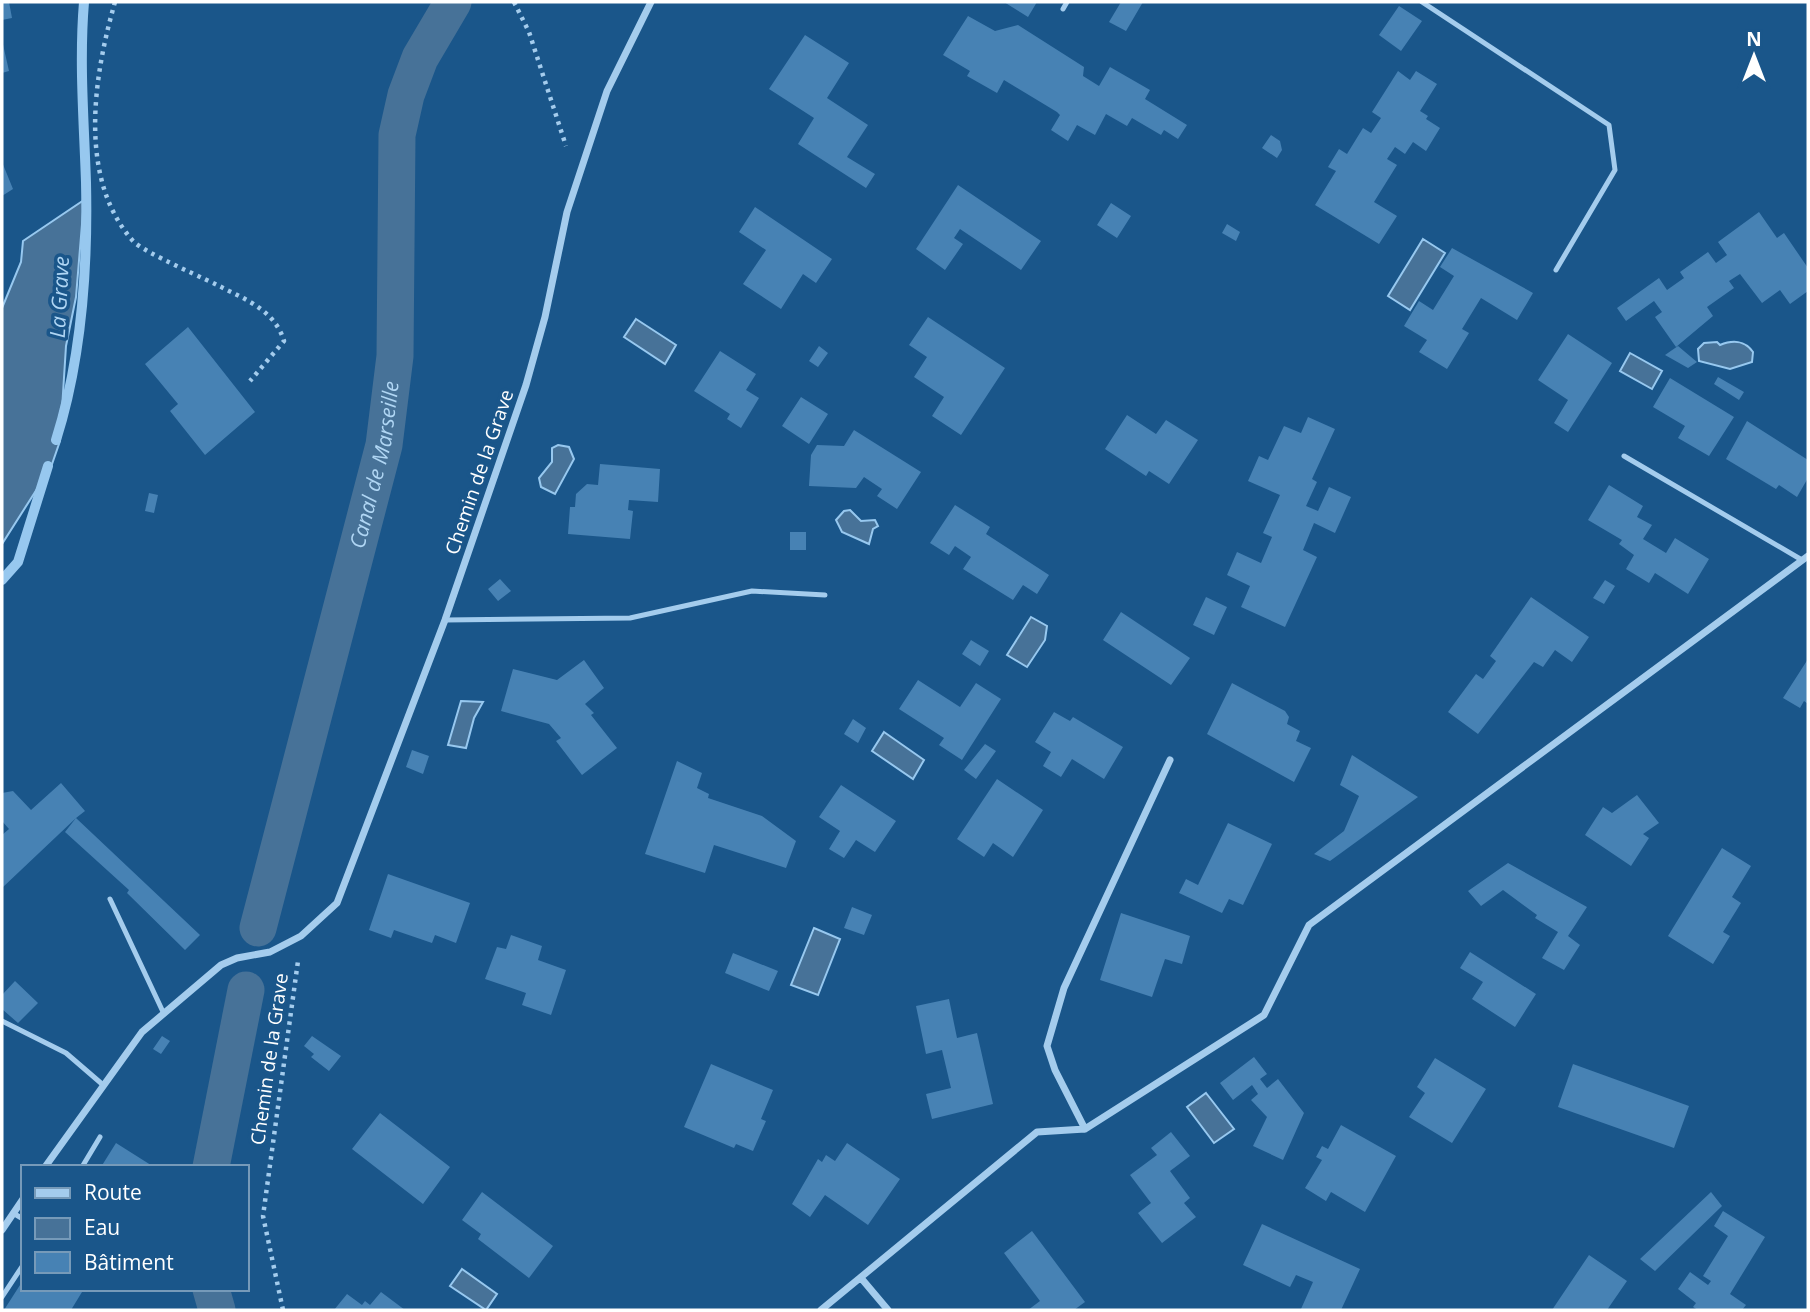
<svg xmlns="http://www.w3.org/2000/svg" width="1810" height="1312" font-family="'Open Sans',sans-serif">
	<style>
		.water { fill: #477298; stroke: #97c8ef; stroke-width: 2 }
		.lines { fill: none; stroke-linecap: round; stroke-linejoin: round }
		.stream { stroke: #97c8ef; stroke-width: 10 }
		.canal { stroke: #477298; stroke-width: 37 }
		.building { fill: #4782b4 }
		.path { stroke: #a4cced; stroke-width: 4.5; stroke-dasharray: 3.5 5; stroke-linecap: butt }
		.lane { stroke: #a4cced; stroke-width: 5 }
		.street { stroke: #a4cced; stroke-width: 7 }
		.labels { text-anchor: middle; stroke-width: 7; stroke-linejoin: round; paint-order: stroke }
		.street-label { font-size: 19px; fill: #fff; stroke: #1a568a }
		.water-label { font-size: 21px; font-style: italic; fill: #b0d6f4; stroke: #1a568a }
	</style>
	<rect width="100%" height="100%" fill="#1a568a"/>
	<path class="water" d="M84 200 76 297 66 346 60 441 51 467 2 544V308L21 262 23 241Z
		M1423 239 1445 253 1410 310 1388 296Z
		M636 319 676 345 665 364 624 337Z
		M1717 342 1720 345C1732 340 1745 340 1753 352L1752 362 1730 369 1699 361 1698 349 1704 343Z
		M1630 353 1662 371 1652 389 1620 371Z
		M558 445 569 447 574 459 555 494 541 487 539 478 552 462V448Z
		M850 510 861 521 875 520 878 526 873 529 869 544 842 532 836 520 844 511Z
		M1031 617 1047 626 1045 640 1027 667 1007 655Z
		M461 701 483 702 474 718 466 748 448 745Z
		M884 732 924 760 913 779 872 751Z
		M814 928 840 939 818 995 791 985Z
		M1206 1093 1234 1129 1214 1143 1187 1107Z
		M462 1269 497 1294 486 1310 450 1286Z"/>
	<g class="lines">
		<path class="stream" d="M56 440C82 358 88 269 86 182 84 122 79 62 84 2
			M2 580 18 562 48 466"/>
		<g class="canal">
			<path id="s1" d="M258 928 384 445 395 356 397 135 406 95 420 58 453 2"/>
			<path d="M211 1167 246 990"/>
			<path d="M211 1289 217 1310"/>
		</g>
	</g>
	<path class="building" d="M2 2H9L12 18 2 20Z
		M1004 2H1037L1028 17Z
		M1121 2H1143L1126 31 1109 22Z
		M1399 6 1422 21 1401 51 1379 35Z
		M968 16 995 31 1018 25 1084 67 1083 76 1099 86 1110 67 1150 90 1145 99 1187 125 1178 139 1164 130 1161 135 1132 118 1127 126 1106 114 1095 135 1077 125 1068 141 1051 130 1060 115 1057 112 1004 80 997 93 967 76 970 71 943 55Z
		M805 35 849 63 827 98 868 125 847 157 875 174 866 188 798 144 814 118 769 89Z
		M2 40 9 71 2 73Z
		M1398 71 1410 80 1416 71 1437 84 1420 111 1428 116 1426 119 1440 128 1426 151 1413 142 1405 154 1395 147 1387 159 1397 165 1374 202 1397 216 1379 244 1315 205 1336 171 1328 167 1339 149 1347 154 1363 128 1371 133 1381 118 1372 112Z
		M1271 135 1280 141 1282 150 1277 158 1262 148Z
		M2 162 13 189 2 196Z
		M958 185 1041 241 1021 270 960 229 954 238 963 244 945 270 916 249Z
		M1111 203 1131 216 1117 238 1097 225Z
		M755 207 832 259 816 283 803 274 781 309 743 284 766 250 739 232Z
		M1759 212 1777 238 1784 233 1808 268V291L1790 304 1780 290 1762 303 1740 274 1729 281 1734 288 1707 307 1713 316 1676 347 1655 317 1662 312 1654 301 1626 321 1617 308 1659 278 1667 290 1684 278 1680 272 1708 252 1716 263 1727 255 1718 242Z
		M1227 224 1240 232 1236 241 1222 233Z
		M1452 248 1533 293 1517 320 1481 298 1462 329 1469 333 1447 369 1419 352 1427 340 1404 326 1419 301 1433 310 1454 276 1440 267Z
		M928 317 1005 368 961 435 932 416 944 397 914 377 927 357 909 345Z
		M188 327 255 412 205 455 170 411 178 404 145 364Z
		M1568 334 1612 363 1568 432 1554 423 1568 400 1538 380Z
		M819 346 828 353 818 367 809 361Z
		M1678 346 1697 362 1688 368 1665 355Z
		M720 351 756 374 746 390 759 398 741 428 727 419 730 414 694 391Z
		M1718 377 1744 392 1739 400 1714 384Z
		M1670 378 1734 417 1709 456 1678 438 1685 426 1653 407Z
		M801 397 828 414 809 444 782 426Z
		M1127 415 1156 434 1166 420 1198 440 1169 484 1149 471 1146 476 1105 449Z
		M1308 417 1335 429 1312 479 1317 482 1306 506 1318 511 1329 487 1351 497 1335 533 1314 523 1303 550 1317 557 1285 627 1241 607 1250 586 1227 575 1237 552 1261 563 1272 537 1263 533 1280 495 1248 481 1259 456 1268 460 1284 426 1301 433Z
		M1747 421 1808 460V478L1797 497 1779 485 1776 489 1726 459Z
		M854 430 921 472 897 509 877 496 882 489 864 477 856 488 809 486 811 455 817 445 844 446Z
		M600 464 660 469 658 502 629 500 628 510 633 511 630 539 568 534 570 507H575L576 494 587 484 598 485Z
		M1609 485 1643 506 1637 517 1652 525 1643 539 1666 553 1675 538 1709 559 1688 594 1655 573 1649 583 1626 569 1634 555 1619 544 1622 540 1588 520Z
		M149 493 158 495 154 513 145 511Z
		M955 505 990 527 986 534 1049 575 1037 594 1023 585 1013 600 963 569 971 557 955 546 949 555 930 543Z
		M790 532H806V550H790Z
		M500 579 511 591 498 601 488 589Z
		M1605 580 1615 586 1604 604 1593 598Z
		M1206 597 1227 607 1214 635 1193 625Z
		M1531 597 1589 637 1572 662 1555 650 1543 667 1534 662 1478 734 1448 712 1476 674 1483 679 1496 661 1490 656Z
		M1121 612 1190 658 1171 685 1103 640Z
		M971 640 989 651 980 666 962 654Z
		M1808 659V704L1804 701 1800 708 1783 698Z
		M584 660 604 688 585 704 594 713 591 715 617 748 582 775 556 741 561 738 549 724 501 711 513 669 557 680Z
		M918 680 960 707 976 683 1001 699 962 760 939 745 944 738 899 709Z
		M1232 683 1285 711 1289 717 1287 724 1300 731 1296 741 1311 748 1294 782 1207 734Z
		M1054 712 1070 721 1073 717 1123 747 1104 779 1072 759 1061 777 1043 766 1051 752 1035 742Z
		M853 719 866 728 858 743 844 734Z
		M985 744 996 751 976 779 964 770Z
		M412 750 429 756 423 774 406 767Z
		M1352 755 1418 797 1330 861 1314 854 1344 831 1359 796 1340 785Z
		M677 761 702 773 697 788 709 794 708 798 762 816 796 841 786 868 714 845 705 873 645 854Z
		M997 779 1043 810 1013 857 993 843 984 857 957 839Z
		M61 783 85 811 76 818 200 935 185 950 127 893 129 890 65 832 76 818 2 888V835L9 829 2 821V793L13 791 31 810Z
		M841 785 896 821 875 852 856 840 844 858 829 849 840 831 819 817Z
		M1637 795 1659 823 1643 834 1649 838 1631 866 1585 835 1603 807 1612 813Z
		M1228 823 1272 844 1243 905 1229 899 1222 913 1179 893 1186 879 1198 885Z
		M1722 848 1751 866 1732 897 1741 903 1723 932 1730 936 1713 964 1668 936Z
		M1508 863 1587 907 1568 936 1580 945 1564 970 1542 958 1558 932 1535 918 1537 915 1503 890 1481 906 1468 891Z
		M388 874 470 903 456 943 435 935 432 943 394 930 391 938 369 930Z
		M852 907 872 915 864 935 844 928Z
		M1121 913 1190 936 1182 964 1165 959 1152 997 1100 980Z
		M511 935 542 946 538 960 566 970 551 1015 522 1005 526 993 485 979 497 947 506 949Z
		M1470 952 1536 994 1515 1027 1472 999 1483 982 1460 968Z
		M733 953 778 971 769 991 725 973Z
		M15 981 38 1003 18 1023 2 1009V995Z
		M949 999 957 1038 977 1033 993 1104 932 1119 926 1094 951 1088 942 1050 926 1054 916 1006Z
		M162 1036 170 1041 161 1054 153 1049Z
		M312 1036 341 1056 329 1071 311 1057 314 1054 304 1046Z
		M1254 1057 1267 1074 1260 1079 1267 1088 1278 1079 1304 1113 1283 1160 1253 1146 1267 1117 1251 1100 1258 1094 1252 1085 1233 1100 1220 1083Z
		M1435 1058 1486 1089 1452 1143 1409 1117 1425 1093 1417 1087Z
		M711 1064 773 1090 761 1119 766 1121 753 1151 736 1144 734 1148 684 1127Z
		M1573 1064 1689 1106 1674 1148 1558 1107Z
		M380 1113 450 1167 423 1204 352 1149Z
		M1341 1125 1396 1156 1365 1212 1331 1192 1326 1201 1305 1188 1322 1160 1316 1157 1322 1146 1328 1149Z
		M1171 1132 1190 1156 1170 1171 1190 1198 1184 1203 1196 1217 1162 1243 1138 1213 1151 1203 1130 1175 1157 1155 1151 1148Z
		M116 1143 154 1167H101Z
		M847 1143 900 1179 868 1225 825 1195 810 1217 792 1204 818 1159 822 1162 826 1155 835 1161Z
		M482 1192 553 1246 529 1278 478 1239 481 1234 462 1220Z
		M1711 1192 1722 1206 1655 1271 1640 1259Z
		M1723 1211 1765 1237 1730 1294 1746 1305 1742 1310H1698L1693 1307 1696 1303 1678 1289 1690 1272 1708 1285 1711 1281 1703 1276 1728 1236 1714 1226Z
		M1262 1224 1360 1269 1341 1310H1304L1301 1309 1313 1282 1296 1275 1290 1287 1243 1265Z
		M1032 1231 1085 1302 1074 1310H1028L1040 1301 1004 1253Z
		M1589 1255 1627 1281 1607 1310H1552Z
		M20 1285 23 1289H77L82 1292 71 1310H4Z
		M381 1292 405 1310H334L347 1294 362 1305 365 1301 370 1305Z"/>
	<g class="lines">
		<path class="path" d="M115 2C94 75 77 178 133 241 144 253 209 280 227 290 252 302 276 314 284 341L250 381
			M514 2 529 32 566 146
			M283 1310 263 1216 298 961"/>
		<path class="lane" d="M1422 2 1609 125 1615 170 1556 270
			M1063 9 1067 2
			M1624 456 1802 560
			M445 620 630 618 752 591 825 595
			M110 899 164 1014
			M2 1021 66 1053 102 1084
			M82 1167 100 1137
			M13 1213 23 1219
			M2 1297 23 1265"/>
		<path class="street" d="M1085 1129 1055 1070 1047 1046 1064 988 1170 760
			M45 1167 142 1032 221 965 237 958 270 952 301 936 337 903 445 620 526 385 545 317 567 212 607 91 651 2
			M2 1230 23 1199
			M861 1278 888 1310
			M821 1310 1037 1132 1085 1129 1264 1015 1309 925 1808 556"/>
	</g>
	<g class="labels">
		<g class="street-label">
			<text transform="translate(479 472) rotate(-71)" y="7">Chemin de la Grave</text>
			<text transform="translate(269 1059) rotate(-82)" y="7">Chemin de la Grave</text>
		</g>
		<g class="water-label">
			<text transform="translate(60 297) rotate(-87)" y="7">La Grave</text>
			<text dy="7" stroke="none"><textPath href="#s1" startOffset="478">Canal de Marseille</textPath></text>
		</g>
	</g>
	<rect width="1810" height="1312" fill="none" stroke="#ffffff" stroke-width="7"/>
	<rect x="21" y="1165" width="228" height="126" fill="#1a568a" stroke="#769ab9" stroke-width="2"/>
	<rect x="35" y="1188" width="35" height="10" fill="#a4cced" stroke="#769ab9" stroke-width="2"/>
	<text x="84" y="1200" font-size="21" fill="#ffffff">Route</text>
	<rect x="35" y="1218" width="35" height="21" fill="#477298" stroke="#769ab9" stroke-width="2"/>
	<text x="84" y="1235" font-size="21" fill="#ffffff">Eau</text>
	<rect x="35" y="1252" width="35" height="21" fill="#4782b4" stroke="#769ab9" stroke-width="2"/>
	<text x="84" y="1270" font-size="21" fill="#ffffff">Bâtiment</text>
	<g transform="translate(1754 56)" stroke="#1a568a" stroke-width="5" paint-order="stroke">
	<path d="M0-5L12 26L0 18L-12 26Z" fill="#ffffff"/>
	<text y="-10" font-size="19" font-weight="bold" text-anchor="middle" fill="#ffffff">N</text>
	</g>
</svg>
